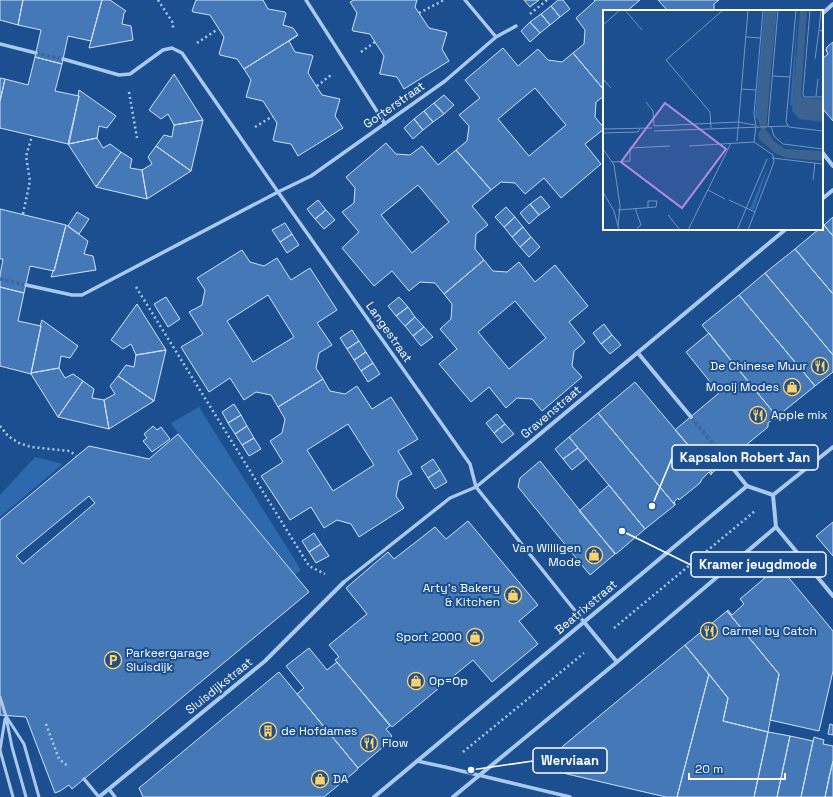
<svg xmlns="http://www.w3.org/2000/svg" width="833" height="797" font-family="'Space Grotesk',sans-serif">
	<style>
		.green { fill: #2e69ad }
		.building { fill: #4478b7; stroke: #cfe3fa; fill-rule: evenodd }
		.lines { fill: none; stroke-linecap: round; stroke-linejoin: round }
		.pedestrian-tunnel { stroke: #3d69a0; stroke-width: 3.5; stroke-dasharray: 3.5 2; stroke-linecap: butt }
		.minor-tunnel { stroke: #3d69a0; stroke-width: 4; stroke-dasharray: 4 2; stroke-linecap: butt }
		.path { stroke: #a9c9ee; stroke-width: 2.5; stroke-dasharray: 2 3; stroke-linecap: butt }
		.service { stroke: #a9c9ee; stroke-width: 3 }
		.pedestrian { stroke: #a9c9ee; stroke-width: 3.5 }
		.minor { stroke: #a9c9ee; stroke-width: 4 }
		.labels { text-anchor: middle; stroke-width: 4; stroke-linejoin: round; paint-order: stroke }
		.street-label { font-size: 12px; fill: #fff; stroke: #1b4f8f }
		.poi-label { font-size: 12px; fill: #fff; stroke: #1b4f8f; text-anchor: start }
		.inset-road { fill: none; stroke: #7695bc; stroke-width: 1 }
		.view { fill: #b68bdc; fill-opacity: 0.15; stroke: #b68bdc; stroke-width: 2 }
		.inset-edge { fill: none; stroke: #fff; stroke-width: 2 }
		.leader { fill: none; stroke: #fff; stroke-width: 1.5 }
		.callout-dot { fill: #fff; stroke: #1b4f8f; stroke-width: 1.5 }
		.callout { fill: #1b4f8f; stroke: #fff; stroke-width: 1.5 }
		.callout-label { font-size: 13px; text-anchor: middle; font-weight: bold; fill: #fff }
	</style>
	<rect width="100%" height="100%" fill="#1b4f8f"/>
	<path class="green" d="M199 407 301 570 295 575 184 442 171 423Z
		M35 457 63 464 0 517V495Z"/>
	<path class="building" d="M0 0H23L18 25 0 20Z
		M23 0H102L91 41 68 36 62 64 35 57 41 30 18 25Z
		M102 0H110L126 11 124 13 122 24 131 26 133 40 89 48Z
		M196 0H263L268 9 285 12 286 14 283 25 293 28 298 35 244 69 237 59 220 55 219 54 224 37 210 15 193 12 192 11Z
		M354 0H417L415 7 429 28 446 32 447 33 442 49 449 61 404 89 397 77 380 74 379 73H380L384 56 375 42 370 34 353 31 352 30 357 13 350 2Z
		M524 0H539L530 7Z
		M558 0H563L570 9 560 17 551 6Z
		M594 0H640L627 11H604V90L573 53 584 44 585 30 576 18 595 1Z
		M658 0H719L714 4V11H668Z
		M551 6 560 17 550 25 541 14Z
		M541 14 550 25 540 33 530 22Z
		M530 22 540 33 530 42 521 31Z
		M298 35 289 41 295 52 311 55H312L313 56 308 73 322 95 340 99 335 116 343 128 298 156 291 144 274 141 273 140 277 123 263 101 246 97 251 80 244 69Z
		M833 42V121L822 108V83L823 82 822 80V59L828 54 826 50 827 47Z
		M503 48 518 66 538 49 548 60 562 62 573 53 604 90V96L596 102 595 117 604 128V129L585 144 601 164 561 198 544 178 525 194 515 183 501 182 491 190 456 150 467 141 469 126 459 115 480 98 465 80ZM535 88 566 125 529 156 498 119Z
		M35 57 62 64 55 91 79 96 68 144 0 128V101L5 79 28 85Z
		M174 74 203 120 174 125 168 114 161 119 149 110Z
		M0 78 5 79 0 101Z
		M79 90 116 116 107 128 99 126 97 138 69 144 79 96H78Z
		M444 95 454 105 444 114 434 103Z
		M434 103 444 114 433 122 424 111Z
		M424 111 433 122 423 130 414 119Z
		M414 119 423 130 413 139 404 128Z
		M203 120 191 171 156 146 164 135 172 137 174 125Z
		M97 138 103 148 110 144 121 152 96 187 68 144Z
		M386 143 396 154 410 155 422 146 438 165 456 150 491 190 472 206 488 225 476 234 475 249 484 260 444 294 435 283 420 282 409 291 392 271 374 286 342 248 359 232 342 212 354 203 355 188 346 177ZM418 185 449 222 412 253 381 215Z
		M156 146 191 171 147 199 142 170 152 164 148 157Z
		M121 152 132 159 130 168 142 170 147 199 96 187Z
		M541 196 550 207 539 215 530 204Z
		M318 200 326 210 315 219 307 209Z
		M530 204 539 215 529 224 520 213Z
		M506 207 515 217 504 227 495 217Z
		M0 209 66 225 54 271 30 266 24 293 0 287V275L3 259H0Z
		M326 210 335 220 324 229 315 219Z
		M77 212 89 219 79 234 68 226Z
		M515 217 523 227 512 237 504 227Z
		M833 217V236L824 225Z
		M285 223 292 234 280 242 272 230Z
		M66 225 88 241 84 254 93 256 96 270 51 277 53 271H54Z
		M824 225 833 236V294L795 249 819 229H822V227Z
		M523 227 531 237 520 247 512 237Z
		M292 234 299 245 287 253 280 242Z
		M531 237 540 247 529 257 520 247Z
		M795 249 833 294V355L765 273Z
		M242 250 250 262 264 266 277 258 291 280 310 268 337 310 317 323 332 345 319 353 316 368 323 379 278 407 271 395 256 392 244 400 230 378 209 392 181 347 203 334 189 312 202 305 205 290 197 278ZM268 295 294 337 253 362 227 321Z
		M484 260 493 271 507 272 519 262 535 282 555 265 588 306 569 322 585 342 574 351 572 366 582 377 542 411 532 399 517 398 506 408 489 387 471 402 439 364 457 349 440 329 451 319 452 304 444 294ZM515 301 546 338 509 369 478 332Z
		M765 273 833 355V372L815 386 739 295Z
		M0 287 24 293 18 321 41 326 31 374 0 366Z
		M739 295 815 386 779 415 780 417 778 418 702 325Z
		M166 297 180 319 168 327 154 304Z
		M399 297 408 307 396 316 388 306Z
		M137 304 166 350 136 355 131 344 123 349 111 340Z
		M408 307 415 317 405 326 396 316Z
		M415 317 424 327 413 336 405 326Z
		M42 320 78 346 70 358 61 356 59 368 31 373 41 326H40Z
		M604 324 612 335 601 344 593 333Z
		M424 327 433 337 421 346 413 336Z
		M352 330 359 341 347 349 340 338Z
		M709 333 778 418 776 420 774 418 768 423V427L712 473 675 430 719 393 686 352Z
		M612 335 621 345 610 354 601 344Z
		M359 341 366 352 354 360 347 349Z
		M166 350 154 401 118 376 126 365 134 367 136 355Z
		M366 352 373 363 361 371 354 360Z
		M373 363 380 374 368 382 361 371Z
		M59 368 65 378 73 374 83 381 58 417 31 374V373Z
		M118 376 154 401 109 429 104 400 115 394 110 386Z
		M323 379 330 391 345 394 357 386 372 409 391 397 418 439 398 451 412 474 399 481 396 496 404 508 359 537 351 524 337 520 324 528 311 507 290 520 261 476 283 462 270 441 282 433 285 419 278 407ZM348 424 374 465 333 491 307 450Z
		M83 381 94 389 92 398 104 400 109 429 58 417Z
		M635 382 712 473 711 475 709 472 702 479 700 483 679 500 678 498 674 502 675 504V505L598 413Z
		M234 404 241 415 228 423 222 412Z
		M598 413 675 505 645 529 569 437Z
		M497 414 505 424 494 433 486 423Z
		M241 415 247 426 235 434 228 423Z
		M505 424 514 434 502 443 494 433Z
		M153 426 157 430 161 427 170 439 152 452 143 441 147 438 144 434Z
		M247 426 254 438 242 445 235 434Z
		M178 434 309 592 72 789 69 785 60 791 55 793 26 717 0 715V520L89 446 149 459ZM89 496 95 503 23 564 16 556Z
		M569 437 578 448 563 459 555 449Z
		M254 438 261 449 249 456 242 445Z
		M578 448 587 458 572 470 563 459Z
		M433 459 440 470 428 478 421 467Z
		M540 461 615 554 590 575 518 487 520 478Z
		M440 470 447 482 435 489 428 478Z
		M609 485 645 529 616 554 579 511Z
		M468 521 538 605 519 621 538 644 492 682 473 660 392 727 335 660 339 657 329 645 367 614 346 588 388 552 394 559 435 527 446 539Z
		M833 522V556L816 536Z
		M314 533 321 544 309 552 302 541Z
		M321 544 329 556 316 563 309 552Z
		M779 566 833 631V671L819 731 770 720 779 674 727 611 728 610 732 615 744 604 740 599Z
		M727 611 779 674 768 732 723 721 728 698 685 645Z
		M685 645 709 674 677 797H666L567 774 559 770 557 766 555 760 556 755 563 746Z
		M309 648 327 670 337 662 390 726 386 729 392 736 388 740 389 742 358 768 297 694 304 688 286 666Z
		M279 672 358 768 357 770 324 797H143L139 788Z
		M709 674 728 698 723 721 768 732 754 797H677Z
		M830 724 833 725V735L828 734Z
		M768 732 790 736 784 764 777 797H754Z
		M790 736 813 741 801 797H777Z
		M814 737 824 740 823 744 833 746V761L825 797H801Z
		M833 761V797H825L829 777Z"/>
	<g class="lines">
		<path class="pedestrian-tunnel" d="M36 53 63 59
			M0 279 26 285"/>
		<path class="minor-tunnel" d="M691 417 727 461"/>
		<path class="path" d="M158 0 173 23V30
			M263 0H264
			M419 13 444 0
			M530 14 547 0
			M197 43 218 29
			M361 52 375 42
			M317 86 331 75
			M129 92 137 138
			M255 127 273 116
			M23 214 30 181 26 156 32 136
			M136 287 309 566 325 574
			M0 426 8 436 19 443 31 447 70 451 76 456
			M614 628 755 511
			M46 724 59 759 69 767
			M463 752 584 653"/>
		<path class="service" d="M0 697 6 716 24 744 39 797
			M6 717 12 747 26 797
			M5 719 0 750 13 797"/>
		<path class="pedestrian" d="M306 0 385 124
			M465 0 496 37
			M0 44 36 53
			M63 59 119 75 130 74 163 50 172 48 182 53 278 192 311 176 445 81 496 37 516 26
			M26 285 72 295H82L278 192 470 464 476 487 584 622
			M344 582 450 498 476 487 510 459
			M417 761 445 767 570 797
			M84 779 99 797
			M109 789 115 797"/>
		<path class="minor" d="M822 14 833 4
			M822 152 833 166
			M822 199 833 190
			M638 353 691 417
			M510 459 786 229
			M727 461 747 486
			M747 486 773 495
			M773 495 833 447
			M773 495 776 527
			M776 527 833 596
			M584 622 617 662
			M99 797 265 661 344 582
			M374 797 747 486
			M453 797 617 662 776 527"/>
	</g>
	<defs>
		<g id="restaurant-ring" transform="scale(0.9)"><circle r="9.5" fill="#1b4f8f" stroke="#ffd166" stroke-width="1.5"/><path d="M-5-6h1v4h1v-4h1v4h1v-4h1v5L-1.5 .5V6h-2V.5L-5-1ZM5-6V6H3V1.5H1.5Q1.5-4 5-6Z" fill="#ffd166"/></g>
		<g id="shop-ring" transform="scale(0.9)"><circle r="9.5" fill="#1b4f8f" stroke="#ffd166" stroke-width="1.5"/><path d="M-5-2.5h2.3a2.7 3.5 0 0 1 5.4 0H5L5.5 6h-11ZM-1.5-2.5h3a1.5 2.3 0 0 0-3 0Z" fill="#ffd166"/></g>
		<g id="parking-ring" transform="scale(0.9)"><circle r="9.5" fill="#1b4f8f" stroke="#ffd166" stroke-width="1.5"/><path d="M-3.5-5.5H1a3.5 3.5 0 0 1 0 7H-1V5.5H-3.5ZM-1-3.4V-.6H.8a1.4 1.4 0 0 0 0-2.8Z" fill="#ffd166"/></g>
		<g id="building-ring" transform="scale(0.9)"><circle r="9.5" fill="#1b4f8f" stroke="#ffd166" stroke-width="1.5"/><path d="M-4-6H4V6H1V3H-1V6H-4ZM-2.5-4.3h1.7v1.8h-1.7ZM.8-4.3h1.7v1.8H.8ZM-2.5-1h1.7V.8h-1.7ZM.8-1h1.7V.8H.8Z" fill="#ffd166"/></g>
	</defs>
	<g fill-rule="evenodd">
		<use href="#restaurant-ring" x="820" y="366"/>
		<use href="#shop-ring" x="792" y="387"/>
		<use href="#restaurant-ring" x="758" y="415"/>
		<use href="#shop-ring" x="594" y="555"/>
		<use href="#shop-ring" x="513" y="595"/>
		<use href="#restaurant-ring" x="709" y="631"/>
		<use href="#shop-ring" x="475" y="637"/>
		<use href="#parking-ring" x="113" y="660"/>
		<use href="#shop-ring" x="416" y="681"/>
		<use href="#building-ring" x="268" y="731"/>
		<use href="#restaurant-ring" x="369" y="743"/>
		<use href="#shop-ring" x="320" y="779"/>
	</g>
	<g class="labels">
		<g class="street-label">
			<text transform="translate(394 105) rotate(-35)" y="4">Gorterstraat</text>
			<text transform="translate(389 332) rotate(55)" y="4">Langestraat</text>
			<text transform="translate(551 412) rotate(-40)" y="4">Gravenstraat</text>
			<text transform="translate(586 607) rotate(-40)" y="4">Beatrixstraat</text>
			<text transform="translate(219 686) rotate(-39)" y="4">Sluisdijkstraat</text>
		</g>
		<g class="poi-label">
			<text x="807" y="370" text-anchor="end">De Chinese Muur</text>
			<text x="779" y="391" text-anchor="end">Mooij Modes</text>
			<text x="771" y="419">Apple mix</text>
			<text x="581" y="552" text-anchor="end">Van Willigen<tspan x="581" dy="14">Mode</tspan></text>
			<text x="500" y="592" text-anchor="end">Arty's Bakery<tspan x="500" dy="14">&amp; Kitchen</tspan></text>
			<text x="722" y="635">Carmel by Catch</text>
			<text x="462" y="641" text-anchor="end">Sport 2000</text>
			<text x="126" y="657">Parkeergarage<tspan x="126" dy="14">Sluisdijk</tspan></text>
			<text x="429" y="685">Op=Op</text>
			<text x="281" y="735">de Hofdames</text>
			<text x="382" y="747">Flow</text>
			<text x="333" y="783">DA</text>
		</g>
	</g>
	<g transform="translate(603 10)">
		<rect width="220" height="220" fill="#1b4f8f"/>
		<path d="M161 0H163L155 109 152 108ZM172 0H174L163 109 165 80ZM195 0 190 95H187ZM165 156 151 200 146 198 148 196Z" fill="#2e69ad"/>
		<path d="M163 0H172L163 120 172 132 182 139 220 141V151L183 148 172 143 156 129 155 123 158 120 155 109 156 77ZM197 0H204L198 85 200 88 220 89V112L196 109 189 101Z" fill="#3c6290"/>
		<path class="inset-road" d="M22 0 39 20M193 0 183 112 186 117 220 121M207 0 200 84 201 87H220M218 0 216 20 220 21M0 15 17 0M143 27 158 28M212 49 216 20M169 66 187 67M0 69 8 78M138 79 153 80M213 86 215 69M43 92 50 101 51 116M51 116 135 112 152 115M153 116 151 104 160 0M165 116 175 0M168 116 171 126 180 134 220 139M108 118 107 102 63 50 120 0M0 119 49 118M51 121 185 116M0 123 35 122 37 119M134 131 145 0M86 136 151 132M0 139 11 155 17 196 15 216M169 148 220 154M9 152 27 151V138L67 136M210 170 212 153M105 180 122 189M0 182 11 201 16 220M126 190 152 202M32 198 38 215 34 218M15 200 53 197 54 191H45V197M65 205 77 220M85 220 128 133M134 220 164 149M145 220 171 152 170 145 151 132 153 116"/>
		<path class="view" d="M62 93 123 139 79 198 18 152Z"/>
		<rect width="220" height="220" class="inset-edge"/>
	</g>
	<path class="leader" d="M652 506L672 458M622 531L691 565M471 770L533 761"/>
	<g class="callout-dot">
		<circle cx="652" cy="506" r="4"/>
		<circle cx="622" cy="531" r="4"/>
		<circle cx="471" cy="770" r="4"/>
	</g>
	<g class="callout">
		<rect x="672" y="445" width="146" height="25" rx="4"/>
		<rect x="691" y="552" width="135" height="25" rx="4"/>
		<rect x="533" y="748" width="74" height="25" rx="4"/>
	</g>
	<g class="callout-label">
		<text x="745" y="462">Kapsalon Robert Jan</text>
		<text x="758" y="569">Kramer jeugdmode</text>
		<text x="570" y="765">Werviaan</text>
	</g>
	<path d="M689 773v6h96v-6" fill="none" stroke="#ffffff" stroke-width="2"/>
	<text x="695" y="773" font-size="12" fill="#ffffff" stroke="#1b4f8f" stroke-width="3" paint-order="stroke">20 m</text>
</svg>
